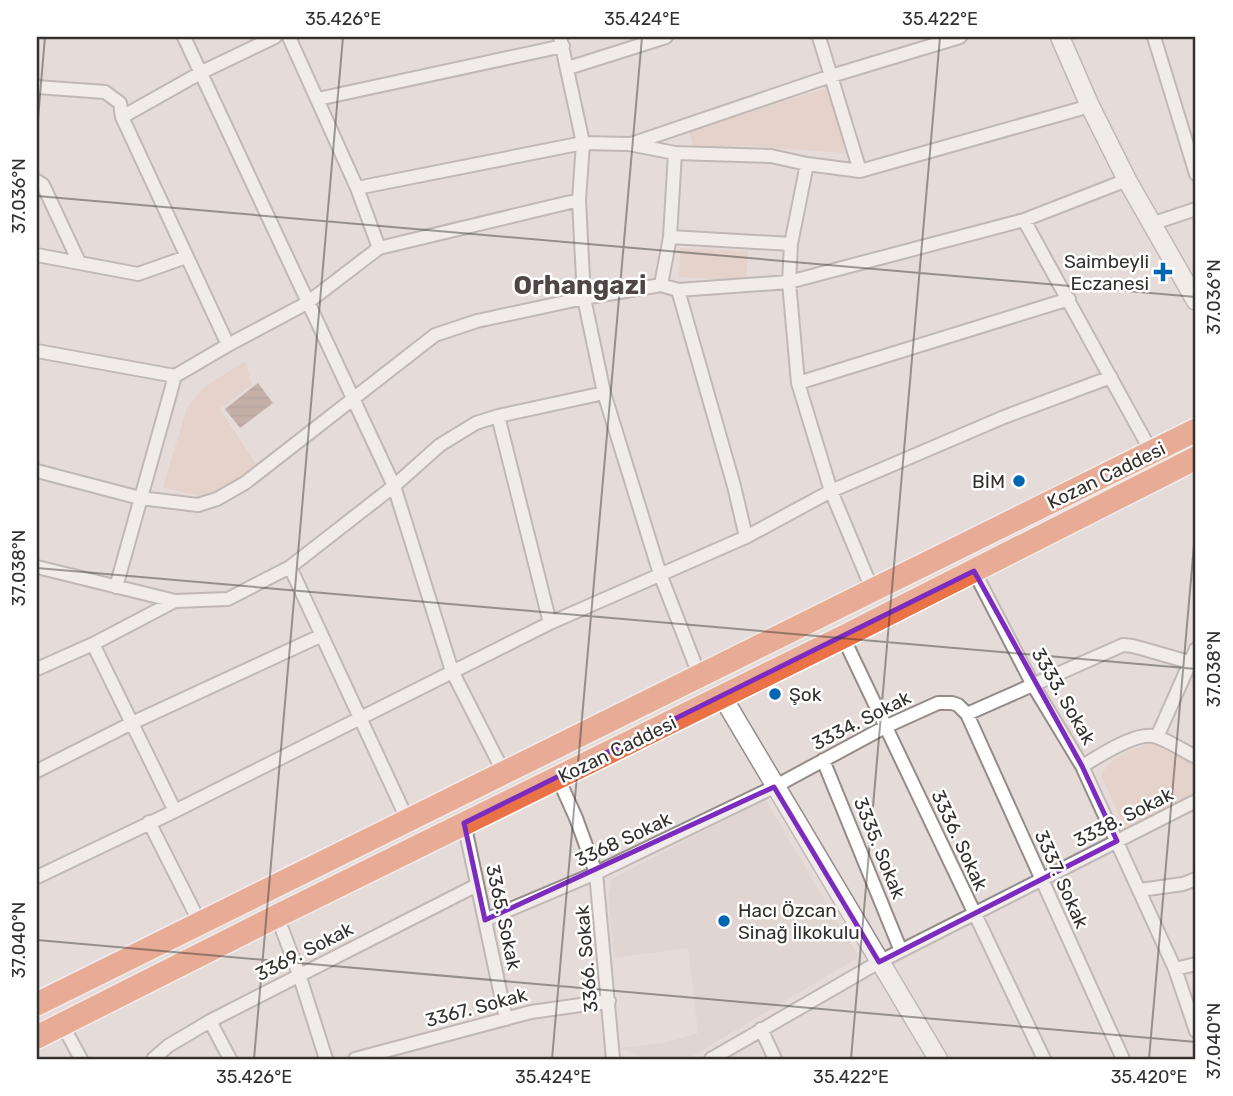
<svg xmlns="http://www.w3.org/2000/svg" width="1233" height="1096" font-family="Rubik,sans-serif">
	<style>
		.built { fill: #dcccc7 }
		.green { fill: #e5c5b9 }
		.water { fill: url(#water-rules) }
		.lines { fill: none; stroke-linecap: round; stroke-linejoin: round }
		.street-casing { stroke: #948c89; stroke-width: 16 }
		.secondary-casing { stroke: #948c89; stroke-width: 21 }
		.highway-casing { stroke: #fff; stroke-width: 26 }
		.street { stroke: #fff; stroke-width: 12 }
		.secondary { stroke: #fff; stroke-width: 18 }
		.highway { stroke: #ea7246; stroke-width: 23 }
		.marked { fill: none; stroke: #7b2cbf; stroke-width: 5; stroke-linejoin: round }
		.ticks { fill: none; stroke: #34302f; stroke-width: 2; stroke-opacity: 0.45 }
		.poi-dot { fill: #0066b2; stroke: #fff; stroke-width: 2.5 }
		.labels { text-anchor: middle; stroke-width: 5; stroke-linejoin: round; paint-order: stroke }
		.poi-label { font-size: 19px; fill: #34302f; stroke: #fff; text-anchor: end }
		.street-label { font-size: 19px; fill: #34302f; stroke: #fff }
		.district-label { font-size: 26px; font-weight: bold; fill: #4d4644; stroke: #fff }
		.neatline { fill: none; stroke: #34302f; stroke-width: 2.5 }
		.ticks-label { font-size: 18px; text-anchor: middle; fill: #34302f }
	</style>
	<defs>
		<pattern id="water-rules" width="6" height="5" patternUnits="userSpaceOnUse" patternTransform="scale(1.75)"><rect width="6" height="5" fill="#9d7a6e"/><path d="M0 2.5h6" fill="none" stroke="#81645b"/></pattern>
	</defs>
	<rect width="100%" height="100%" fill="#e5dcd9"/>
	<path class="built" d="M765 799 859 957 691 1057 651 1059 618 1048 664 1043 698 1033 688 948 614 958 608 895 611 879Z"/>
	<path class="green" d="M827 88C838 110 844 128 844 153L747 146 694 147 688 130 711 125Z
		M680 248 748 251 746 281 679 277Z
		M245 361 252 385 220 409 256 464 239 479 203 497 163 487 187 408 203 388Z
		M1148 743 1157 744 1196 761V794L1129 827 1124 826 1102 778C1104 758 1131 751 1148 743Z"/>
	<path class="water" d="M258 383 273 403 240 428 225 409Z"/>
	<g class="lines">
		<g class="street-casing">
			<path id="street" d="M184 37 394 486 452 671 504 773
				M289 37 357 188 379 248
				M560 37 583 143 579 200 584 298 604 393 660 574 700 677
				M819 37 860 171
				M1154 37 1196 174
				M568 68 666 37
				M37 87 105 92 120 103 122 117 228 345
				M318 99 563 46
				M122 117 202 72 275 37
				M631 144 831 76 960 37
				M807 164 791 244 789 282 798 383 831 491 872 589
				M37 181 43 185 79 262
				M357 188 583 143 629 144 675 153 771 156 807 164 860 171 1090 106
				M1024 220 1152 453
				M1151 224 1196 209
				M670 237 791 244
				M37 255 138 274 186 257
				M661 285 670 237 675 153
				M678 290 734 486 746 537
				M37 351 175 376 228 345 307 303 379 248 579 200
				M798 383 1069 299
				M498 416 550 623
				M37 471 140 498 198 505 217 499 245 483 435 335 477 321 584 298 661 285 678 290 789 282 1024 220 1127 180
				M37 567 175 601 228 599 290 567 394 486 440 445 476 423 498 416 604 393
				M290 567 408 821
				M974 571 1033 685 1082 766 1175 969 1196 1031
				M116 587 175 376
				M175 601 93 644 175 811
				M843 637 1044 1059
				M37 669 93 644
				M967 714 1123 645 1133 646 1196 664
				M1157 737 1196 649
				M823 760 901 951
				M1082 766C1100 756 1137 730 1157 737 1171 742 1184 751 1196 757
				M37 771 132 723 320 636
				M558 778 576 818 596 873 613 1059
				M149 822 200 923
				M464 823 506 1019
				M37 877 175 811 550 623 746 537 831 491 1004 417 1111 377
				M1140 890 1183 884 1196 879
				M277 916 299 974 326 1059
				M485 920 596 873 774 787 885 727 938 703H952L958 705 967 714 1123 1059
				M1175 969 1196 964
				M210 1021 230 1059
				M62 1024 81 1059
				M761 1029 775 1059
				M153 1059 168 1046 210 1021 477 885
				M355 1059 531 1012 609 1001
				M711 1059 879 962 1196 801"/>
		</g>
		<g class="secondary-casing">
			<path id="secondary" d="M1060 37 1090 106 1127 180 1196 301
				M722 696 938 1059"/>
		</g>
		<g class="highway-casing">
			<path id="highway" d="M37 1004 1196 430
				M37 1037 277 916 843 637 1196 458"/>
		</g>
		<use href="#street" class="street"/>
		<use href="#secondary" class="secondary"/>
		<use href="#highway" class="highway"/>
	</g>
	<path d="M0 0H1233V1096H0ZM974 571 1082 766 1117 841 879 962 774 787 485 920 464 823Z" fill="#e5dcd9" fill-opacity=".55" fill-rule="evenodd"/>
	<path class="marked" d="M974 571 1082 766 1117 841 879 962 774 787 485 920 464 823Z"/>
	<path class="ticks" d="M37 130 45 37M37 196 1196 297M37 568 1196 669M37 940 1196 1042M254 1059 343 37M552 1059 642 37M851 1059 940 37M1149 1059 1196 522"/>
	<g class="poi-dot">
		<path d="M1159.5 261.5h7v7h7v7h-7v7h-7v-7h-7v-7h7z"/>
		<circle cx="1019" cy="481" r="7"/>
		<circle cx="775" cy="694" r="7"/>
		<circle cx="724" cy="921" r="7"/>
	</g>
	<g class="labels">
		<g class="poi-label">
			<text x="1149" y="268">Saimbeyli<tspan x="1149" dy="22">Eczanesi</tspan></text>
			<text x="1005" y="488">BİM</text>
			<text x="789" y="701" text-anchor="start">Şok</text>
			<text x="738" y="917" text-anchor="start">Hacı Özcan<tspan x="738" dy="22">Sinağ İlkokulu</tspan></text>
		</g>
		<g class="street-label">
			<text transform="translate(1106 475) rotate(-26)" y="7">Kozan Caddesi</text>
			<text transform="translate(1064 696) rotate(60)" y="7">3333. Sokak</text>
			<text transform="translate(861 720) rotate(-27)" y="7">3334. Sokak</text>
			<text transform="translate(617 749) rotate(-26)" y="7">Kozan Caddesi</text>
			<text transform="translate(1123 817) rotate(-27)" y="7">3338. Sokak</text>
			<text transform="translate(623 839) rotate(-25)" y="7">3368 Sokak</text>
			<text transform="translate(960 840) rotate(65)" y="7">3336. Sokak</text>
			<text transform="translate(880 848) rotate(68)" y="7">3335. Sokak</text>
			<text transform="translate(1062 879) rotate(66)" y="7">3337. Sokak</text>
			<text transform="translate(504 917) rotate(78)" y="7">3365. Sokak</text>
			<text transform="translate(304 951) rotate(-27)" y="7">3369. Sokak</text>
			<text transform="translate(586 959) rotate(-95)" y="7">3366. Sokak</text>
			<text transform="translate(476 1007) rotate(-15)" y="7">3367. Sokak</text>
		</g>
		<g class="district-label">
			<text x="580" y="294">Orhangazi</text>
		</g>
	</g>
	<rect width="1233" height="1096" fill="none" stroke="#ffffff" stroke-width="77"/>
	<rect x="38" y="38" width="1156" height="1020" class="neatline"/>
	<g class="ticks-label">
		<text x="343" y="25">35.426°E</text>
		<text x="642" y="25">35.424°E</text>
		<text x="940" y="25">35.422°E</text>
		<text transform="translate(19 196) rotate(-90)" y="6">37.036°N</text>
		<text transform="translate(1214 297) rotate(-90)" y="6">37.036°N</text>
		<text transform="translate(19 568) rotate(-90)" y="6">37.038°N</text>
		<text transform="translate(1214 669) rotate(-90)" y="6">37.038°N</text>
		<text transform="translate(19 940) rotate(-90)" y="6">37.040°N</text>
		<text transform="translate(1214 1041) rotate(-90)" y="6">37.040°N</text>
		<text x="254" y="1083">35.426°E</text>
		<text x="553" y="1083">35.424°E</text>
		<text x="851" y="1083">35.422°E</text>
		<text x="1149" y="1083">35.420°E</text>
	</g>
</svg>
